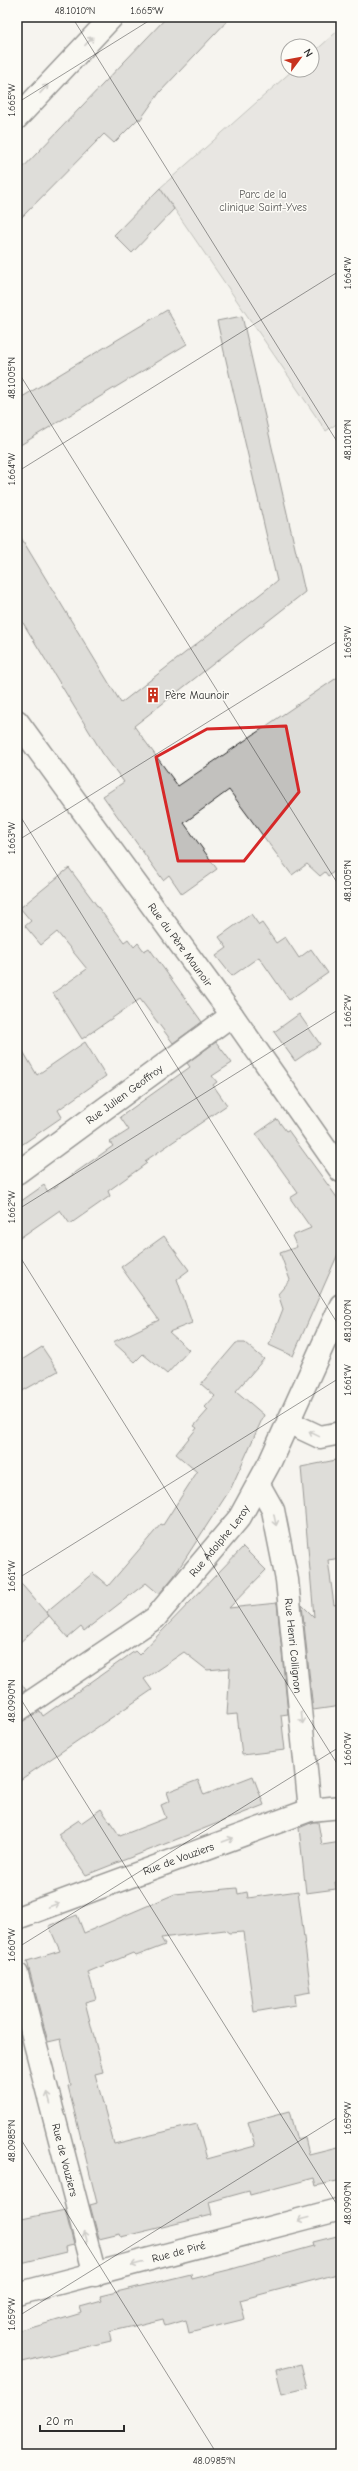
<svg xmlns="http://www.w3.org/2000/svg" width="358" height="2471" font-family="'Comic Neue',sans-serif">
	<style>
		.green { fill: #d7d6d2; stroke: #81807e }
		.building { fill: #c2c1be; stroke: #2b2b2b }
		.lines { fill: none; stroke-linecap: round; stroke-linejoin: round }
		.minor-casing { stroke: #2b2b2b; stroke-width: 25 }
		.minor { stroke: #fdfcf7; stroke-width: 22 }
		.oneway { stroke: #9e9e9b }
		.marked { fill: none; stroke: #d62828; stroke-width: 3; stroke-linejoin: round }
		.ticks { fill: none; stroke: #2b2b2b; stroke-width: 1; stroke-opacity: 0.45 }
		.labels { text-anchor: middle; stroke-width: 3; stroke-linejoin: round; paint-order: stroke }
		.park-label { font-size: 11px; fill: #565655; stroke: #fdfcf7 }
		.poi-label { font-size: 11px; fill: #2b2b2b; stroke: #fdfcf7; text-anchor: start }
		.street-label { font-size: 11px; fill: #2b2b2b; stroke: #fdfcf7 }
		.neatline { fill: none; stroke: #2b2b2b; stroke-width: 1.5 }
		.ticks-label { font-size: 10px; text-anchor: middle; fill: #2b2b2b }
	</style>
	<rect width="100%" height="100%" fill="#f5f4ef"/>
	<filter id="ink" filterUnits="userSpaceOnUse"><feTurbulence type="fractalNoise" baseFrequency=".025" numOctaves="2"/><feDisplacementMap in="SourceGraphic" scale="8" xChannelSelector="R" yChannelSelector="G"/><feConvolveMatrix kernelMatrix="1 2 1 2 8 2 1 2 1" color-interpolation-filters="sRGB"/></filter>
	<g filter="url(#ink)">
		<path class="green" d="M341 28V421L326 431 160 188 293 70H312V54Z"/>
		<path class="building" d="M167 17H231L160 92 140 120 139 118 114 143 104 134 17 222V174Z
			M160 188 174 209 132 253 114 235Z
			M167 310 187 344 17 447V400Z
			M242 316 305 592 134 726 178 786 341 675V867L328 876 325 872 320 876 307 864 292 875 229 790 184 823 217 869 182 894 169 875 163 880 103 796 124 782 103 754 17 613V531L121 703 277 581 217 321Z
			M69 868 124 942 128 939 134 947 138 943 144 951 149 948 202 1022 173 1043 140 999 82 1039 53 993 87 969 57 932 41 945 25 926 31 921 20 908Z
			M251 914 259 925 262 923 276 943 285 937 299 958 311 949 328 973 289 1000 259 957 232 976 216 956 227 948 219 937Z
			M299 1014 320 1044 295 1061 274 1032Z
			M17 1041 37 1075 85 1042 106 1076 58 1110 62 1117 17 1148Z
			M216 1042 232 1063 212 1076 217 1082 213 1085 227 1105 145 1161 147 1163 108 1191 110 1196 70 1224 60 1210 17 1240V1204L44 1185 48 1192 113 1146 110 1142 129 1130 120 1117 190 1067 187 1063Z
			M277 1119 286 1131 288 1130 341 1203V1247L293 1356 269 1345 283 1309 278 1294 290 1280 280 1253 297 1247 292 1236 311 1228 290 1198 298 1193 256 1134Z
			M164 1236 189 1270 177 1279 192 1323 169 1332 189 1350 167 1374 143 1354 135 1362 113 1342 159 1320 121 1267Z
			M236 1343H245L264 1359 236 1391 264 1415 231 1488 174 1576 159 1594 146 1583 84 1631 81 1627 68 1638 46 1612 93 1573 108 1586 161 1524 163 1525 197 1472 176 1454 197 1428 194 1426 208 1410 205 1407 215 1396 201 1384Z
			M42 1347 58 1371 17 1394V1363Z
			M341 1459V1558L328 1560 334 1605 338 1604 339 1615H341V1706L313 1710 302 1605 314 1617 301 1467Z
			M243 1547 266 1570 229 1608 277 1603 288 1714 281 1715 285 1750 242 1755 237 1714 227 1715 230 1668 207 1670 184 1652 144 1679 152 1690 17 1782V1723L40 1711 43 1716 135 1651 139 1655Z
			M17 1579 49 1616 17 1645Z
			M17 1678 26 1690 17 1696Z
			M253 1776 264 1805 86 1875 58 1834 79 1820 81 1823 101 1809 120 1836 166 1818 161 1805 170 1801 167 1792 198 1780 204 1795Z
			M313 1822H318L322 1845 341 1842V1882H335L336 1889 306 1893 299 1828Z
			M237 1888 238 1894 247 1892 248 1898 298 1891 311 1992 294 1995 295 2005 254 2012 243 1932 229 1933 225 1930 161 1938 165 1945 136 1956 133 1953 88 1972 96 1999 85 2002 103 2072 95 2074 114 2144 197 2124 207 2159 255 2146 248 2122 289 2111 297 2140 305 2138 309 2154 341 2146V2180L316 2186 314 2178 250 2195 249 2191 209 2202 212 2215 121 2237 120 2234 99 2239 90 2205 97 2203 68 2086 71 2085 61 2039 48 2042 27 1961 60 1951 49 1926 77 1915 84 1933 175 1894Z
			M65 2210 74 2245 65 2247 66 2252 17 2264V2220Z
			M341 2235V2273L240 2300 245 2319 189 2333 186 2320 165 2326 163 2319 109 2332 111 2341 17 2363V2332L82 2313 80 2307 102 2301 100 2296 191 2274 192 2279 232 2269 314 2246 313 2242Z
			M301 2364 307 2388 282 2394 276 2370Z"/>
		<g class="lines">
			<g class="minor-casing">
				<g id="minor">
					<path d="M17 118 112 17"/>
					<path id="s1" d="M17 721 232 1015 341 1171"/>
					<path id="s2" d="M17 1173 232 1015"/>
					<path d="M288 1422 320 1437 341 1433"/>
					<path id="s3" d="M259 1485 273 1510 287 1580 310 1810"/>
					<path id="s4" d="M17 1711 155 1618 240 1517 270 1462 341 1305"/>
					<path id="s5" d="M17 1918 310 1810 341 1807"/>
					<path id="s6" d="M17 1974 95 2275"/>
					<path id="s7" d="M17 2294 341 2209"/>
				</g>
			</g>
			<use href="#minor" class="minor"/>
		</g>
		<defs><path id="oneway-shaft" d="M-6 0H5M1.5-3L5.5 0L1.5 3" fill="none" stroke-width="1.6" stroke-linecap="round" stroke-linejoin="round"/></defs>
		<g class="oneway">
			<use href="#oneway-shaft" transform="translate(89 41) rotate(-47)"/>
			<use href="#oneway-shaft" transform="translate(44 89) rotate(-47)"/>
			<use href="#oneway-shaft" transform="translate(314 1434) rotate(-154)"/>
			<use href="#oneway-shaft" transform="translate(275 1520) rotate(78)"/>
			<use href="#oneway-shaft" transform="translate(302 1718) rotate(84)"/>
			<use href="#oneway-shaft" transform="translate(228 1840) rotate(-20)"/>
			<use href="#oneway-shaft" transform="translate(54 1905) rotate(-20)"/>
			<use href="#oneway-shaft" transform="translate(49 2098) rotate(-105)"/>
			<use href="#oneway-shaft" transform="translate(303 2219) rotate(165)"/>
			<use href="#oneway-shaft" transform="translate(86 2237) rotate(-105)"/>
			<use href="#oneway-shaft" transform="translate(137 2264) rotate(165)"/>
		</g>
	</g>
	<path d="M0 0H358V2471H0ZM286 726 299 792 244 861H178L156 757 207 729Z" fill="#f5f4ef" fill-opacity=".55" fill-rule="evenodd"/>
	<path class="marked" d="M286 726 299 792 244 861H178L156 757 207 729Z"/>
	<path class="ticks" d="M72 17 341 448M17 103 155 17M17 370 341 889M17 472 341 270M17 811 341 1329M17 841 341 639M17 1210 341 1008M17 1252 341 1770M17 1579 341 1377M17 1693 341 2211M17 1948 341 1746M17 2133 217 2454M17 2317 341 2115"/>
	<defs>
		<g id="building-bare" transform="scale(1.2)"><path d="M-4-6H4V6H1V3H-1V6H-4ZM-2.5-4.3h1.7v1.8h-1.7ZM.8-4.3h1.7v1.8H.8ZM-2.5-1h1.7V.8h-1.7ZM.8-1h1.7V.8H.8Z" fill="#c8321e" stroke="#fdfcf7" stroke-width="2.5" paint-order="stroke"/></g>
	</defs>
	<g fill-rule="evenodd">
		<use href="#building-bare" x="153" y="695"/>
	</g>
	<g class="labels">
		<g class="park-label">
			<text x="263" y="198">Parc de la<tspan x="263" dy="13">clinique Saint-Yves</tspan></text>
		</g>
		<g class="poi-label">
			<text x="165" y="699">Père Maunoir</text>
		</g>
		<g class="street-label">
			<text dy="4" stroke="none"><textPath href="#s1" startOffset="277">Rue du Père Maunoir</textPath></text>
			<text dy="4" stroke="none"><textPath href="#s2" startOffset="133">Rue Julien Geoffroy</textPath></text>
			<text dy="4" stroke="none"><textPath href="#s4" startOffset="267">Rue Adolphe Leray</textPath></text>
			<text dy="4" stroke="none"><textPath href="#s3" startOffset="166">Rue Henri Collignon</textPath></text>
			<text dy="4" stroke="none"><textPath href="#s5" startOffset="172">Rue de Vouziers</textPath></text>
			<text dy="4" stroke="none"><textPath href="#s6" startOffset="192">Rue de Vouziers</textPath></text>
			<text dy="4" stroke="none"><textPath href="#s7" startOffset="167">Rue de Piré</textPath></text>
		</g>
	</g>
	<rect width="358" height="2471" fill="none" stroke="#fdfcf7" stroke-width="44"/>
	<g transform="translate(300 58) rotate(58)"><circle r="19" fill="#fdfcf7" stroke="#a9a8a5"/>
	<path d="M0-3L7 15L0 10L-7 15Z" fill="#c8321e"/>
	<text y="-6" font-size="11" font-weight="bold" text-anchor="middle" fill="#2b2b2b">N</text>
	</g>
	<path d="M40 2425v6h84v-6" fill="none" stroke="#2b2b2b" stroke-width="2"/>
	<text x="46" y="2425" font-size="12" fill="#2b2b2b" stroke="#fdfcf7" stroke-width="3" paint-order="stroke">20 m</text>
	<rect x="22" y="22" width="314" height="2427" class="neatline"/>
	<g class="ticks-label">
		<text x="75" y="14">48.1010°N</text>
		<text x="147" y="14">1.665°W</text>
		<text transform="translate(11 100) rotate(-90)" y="4">1.665°W</text>
		<text transform="translate(347 273) rotate(-90)" y="4">1.664°W</text>
		<text transform="translate(11 378) rotate(-90)" y="4">48.1005°N</text>
		<text transform="translate(347 440) rotate(-90)" y="4">48.1010°N</text>
		<text transform="translate(11 469) rotate(-90)" y="4">1.664°W</text>
		<text transform="translate(347 642) rotate(-90)" y="4">1.663°W</text>
		<text transform="translate(11 838) rotate(-90)" y="4">1.663°W</text>
		<text transform="translate(347 881) rotate(-90)" y="4">48.1005°N</text>
		<text transform="translate(347 1011) rotate(-90)" y="4">1.662°W</text>
		<text transform="translate(11 1207) rotate(-90)" y="4">1.662°W</text>
		<text transform="translate(347 1321) rotate(-90)" y="4">48.1000°N</text>
		<text transform="translate(347 1380) rotate(-90)" y="4">1.661°W</text>
		<text transform="translate(11 1576) rotate(-90)" y="4">1.661°W</text>
		<text transform="translate(11 1701) rotate(-90)" y="4">48.0990°N</text>
		<text transform="translate(347 1749) rotate(-90)" y="4">1.660°W</text>
		<text transform="translate(11 1945) rotate(-90)" y="4">1.660°W</text>
		<text transform="translate(347 2118) rotate(-90)" y="4">1.659°W</text>
		<text transform="translate(11 2141) rotate(-90)" y="4">48.0985°N</text>
		<text transform="translate(347 2203) rotate(-90)" y="4">48.0990°N</text>
		<text transform="translate(11 2314) rotate(-90)" y="4">1.659°W</text>
		<text x="214" y="2464">48.0985°N</text>
	</g>
</svg>
